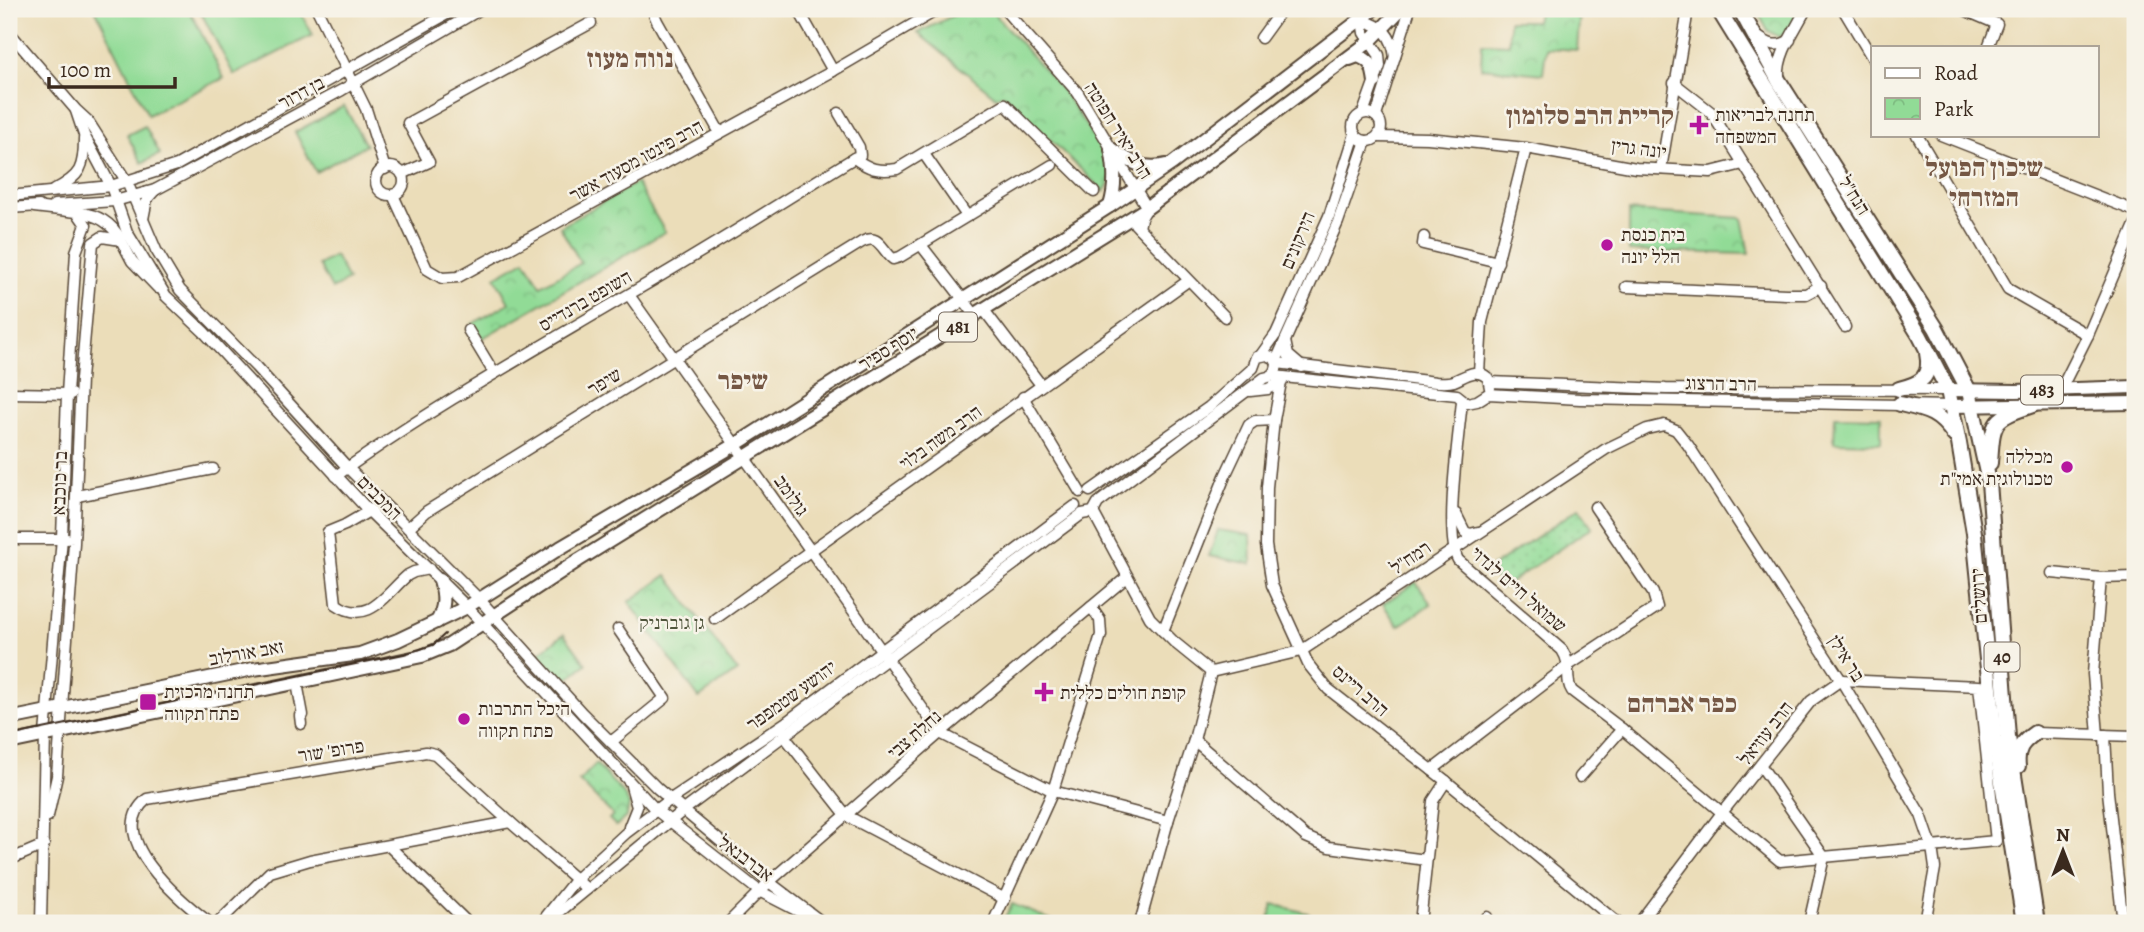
<svg xmlns="http://www.w3.org/2000/svg" width="2144" height="932" font-family="Alegreya,'Frank Ruhl Libre',serif">
	<defs>
		<pattern id="grass-dots" width="8" height="8" patternUnits="userSpaceOnUse" patternTransform="scale(1.75)"><rect width="8" height="8" fill="#91db96"/><path d="M2 2h.1M6 6h.1" fill="none" stroke="#7ebc81" stroke-width="1.8" stroke-linecap="round"/></pattern>
		<pattern id="park-crowns" width="20" height="18" patternUnits="userSpaceOnUse" patternTransform="scale(1.75)"><rect width="20" height="18" fill="#91db96"/><path d="M2 6a3 3 0 1 1 6 0M12 15a3 3 0 1 1 6 0" fill="none" stroke="#7ebc81"/></pattern>
	</defs>
	<rect width="100%" height="100%" fill="#f7f3e8"/>
	<filter id="ink" filterUnits="userSpaceOnUse"><feTurbulence type="fractalNoise" baseFrequency=".0143" numOctaves="2"/><feDisplacementMap in="SourceGraphic" scale="14" xChannelSelector="R" yChannelSelector="G"/><feConvolveMatrix kernelMatrix="1 2 1 2 8 2 1 2 1" color-interpolation-filters="sRGB"/></filter>
	<filter id="wash" filterUnits="userSpaceOnUse"><feTurbulence type="fractalNoise" baseFrequency=".00686" numOctaves="4" result="noise"/><feDisplacementMap in="SourceGraphic" scale="28" xChannelSelector="R" yChannelSelector="G"/><feGaussianBlur stdDeviation="1.57" result="paint"/><feColorMatrix in="noise" values="0 0 0 0 0 0 0 0 0 0 0 0 0 0 0 0 0 1.4 0 .05"/><feComposite in="paint" operator="in"/></filter>
	<g filter="url(#wash)">
		<rect width="100%" height="100%" fill="#ebddb9"/>
		<path fill="url(#grass-dots)" stroke="#66825a" stroke-width="2" d="M1579 508 1592 527 1502 588 1489 569Z"/>
		<g fill="url(#park-crowns)" stroke="#66825a" stroke-width="2">
			<path d="M973 9H990L1063 91 1111 163 1110 182 1104 192 1003 94 996 97 918 33 958 13Z"/>
			<path d="M1539 9H1580L1577 50 1546 48 1543 74 1481 68 1482 43 1509 44V21H1536Z"/>
			<path d="M1756 9H1799L1789 33 1779 37 1768 31Z"/>
			<path d="M636 183 665 232 481 339 472 324 509 303 495 277 525 260 541 286 581 263 560 227Z"/>
			<path d="M1629 211 1742 218 1749 254 1629 251Z"/>
			<path d="M1218 530 1251 535 1252 564 1209 556Z"/>
			<path d="M667 575 737 671 699 698 629 602Z"/>
			<path d="M1416 582 1431 604 1398 626 1383 604Z"/>
			<path d="M564 634 586 664 564 682 538 654Z"/>
			<path d="M596 764 623 793 629 804 627 816 616 826 609 819 613 815 579 781Z"/>
			<path d="M1012 904 1056 922 1057 923H1002Z"/>
			<path d="M1273 904 1310 914 1307 923H1268Z"/>
		</g>
		<g fill="#91db96" stroke="#66825a" stroke-width="2">
			<path d="M95 9H189L224 78 148 115Z"/>
			<path d="M199 9H299L313 35 234 75Z"/>
			<path d="M344 106 366 145 316 172 295 132Z"/>
			<path d="M145 126 160 154 142 163 127 135Z"/>
			<path d="M335 256 348 280 332 289 319 265Z"/>
			<path d="M1835 416 1881 417V443L1834 442Z"/>
		</g>
	</g>
	<g filter="url(#ink)">
		<g fill="none" stroke-linecap="round" stroke-linejoin="round">
			<defs>
				<g id="minor">
					<path d="M317 9 366 109 385 169"/>
					<path d="M652 9 657 21 720 133"/>
					<path d="M798 9 833 71"/>
					<path d="M1004 9 1078 93 1147 208 1141 218 1139 228"/>
					<path d="M1843 9 1873 59"/>
					<path d="M1962 9 1997 24 1988 47"/>
					<path d="M9 32 76 110 88 121 127 182 156 250 180 290 256 367 348 468 480 600 582 713 658 789 769 882 823 923"/>
					<path d="M1757 36C1769 45 1777 48 1790 40"/>
					<path d="M1261 38 1282 9"/>
					<path d="M1779 77C1777 54 1796 29 1806 9"/>
					<path d="M1674 83 1711 112 1845 327"/>
					<path d="M76 111 84 135 111 186 127 232 166 296 204 332 369 511 467 607 656 810 759 891 800 912"/>
					<circle cx="1367" cy="127" r="14"/>
					<path d="M839 113 859 147 860 155 854 158"/>
					<path d="M1363 113 1380 66 1379 55 1364 33 1362 20C1383 26 1392 35 1395 57"/>
					<path d="M1376 116 1410 9"/>
					<path d="M1917 135 2008 289 2088 335"/>
					<path d="M1941 135 2135 211"/>
					<path d="M1378 137 1428 138 1526 148 1636 168 1711 172 1743 164"/>
					<path d="M924 154 967 216"/>
					<circle cx="390" cy="181" r="14"/>
					<path d="M1661 169 1686 22 1687 14 1684 9"/>
					<path d="M402 174 429 162 408 123 591 23"/>
					<path d="M54 190C81 176 84 168 84 139"/>
					<path d="M393 195 427 269 442 278 458 277 833 71 939 9"/>
					<path d="M9 196 111 186 177 165 456 9"/>
					<path d="M54 205 115 201 155 190 342 90 481 9"/>
					<path d="M34 207 77 212 86 225 76 252 67 394 62 538 45 734 41 923"/>
					<path d="M9 208 39 206"/>
					<path d="M77 212C98 215 111 222 121 240"/>
					<path d="M143 219 147 199 155 190"/>
					<path d="M1135 224 1225 317"/>
					<path d="M1424 237 1423 244 1498 262"/>
					<path d="M921 245 976 316"/>
					<path d="M1626 287 1786 294H1806L1821 286"/>
					<path d="M629 295 940 733 1053 791 1168 821"/>
					<path d="M984 310 1041 385"/>
					<path d="M468 330 494 373"/>
					<path d="M1285 341 1288 355 1302 367"/>
					<path d="M1261 355 1276 334 1329 216 1355 134"/>
					<path d="M1276 361 1338 222 1366 141"/>
					<path d="M1277 363 1436 382C1442 382 1448 383 1454 381 1466 376 1476 367 1488 378L1490 388"/>
					<path d="M1479 373 1482 322 1526 148"/>
					<path d="M1274 376 1457 395 1467 403 1477 401 1488 394 1580 399 1952 406"/>
					<path d="M1281 382 1274 420 1267 487 1266 545 1272 585 1308 664 1328 689 1446 781 1618 923"/>
					<path d="M1490 382 1666 389 1948 390"/>
					<path d="M2061 389 2088 335 2135 225"/>
					<path d="M1250 391 1268 389 1282 382"/>
					<path d="M9 393 71 394"/>
					<path d="M1023 397 1080 492"/>
					<path d="M1462 401C1459 434 1444 534 1458 560L1562 650C1573 667 1564 679 1572 691L1622 729 1780 861 1996 841 1979 686 1841 680 1811 701 1721 814 1639 923"/>
					<path d="M336 476C428 410 528 354 626 296 703 252 778 204 854 158 869 169 878 172 897 169L1005 104 1094 192"/>
					<path d="M1090 491 1209 407 1253 368 1257 357 1267 355 1274 358 1277 363"/>
					<path d="M77 496 213 469"/>
					<path d="M383 503 345 525 328 532 336 604C369 627 386 593 408 575L414 572 429 569"/>
					<path d="M1093 512 1150 618 1174 642 1211 672 1301 651 1606 449 1647 429 1664 425 1676 430 1688 445 1841 680 1921 815 1932 847 1935 868 1925 923"/>
					<path d="M1456 514 1465 532 1470 534 1478 532"/>
					<path d="M408 528 427 511 862 242C879 233 881 249 893 259L900 257 1052 165"/>
					<path d="M9 539H67"/>
					<path d="M2052 573 2101 578 2135 577"/>
					<path d="M715 619 1185 283"/>
					<path d="M1163 631 1225 476 1249 425 1255 421 1274 420"/>
					<path d="M297 683 303 715 300 716 301 724"/>
					<path d="M785 733V737L847 816 1005 899"/>
					<path d="M2035 733 2135 736"/>
					<path d="M2098 735 2093 674 2101 578"/>
					<path d="M2105 735 2108 792 2123 923"/>
					<path d="M1194 740 1306 837 1329 847 1426 860"/>
					<path d="M611 742 665 698 618 629"/>
					<path d="M1761 766 1824 857 1809 923"/>
					<path d="M1432 770 1569 665 1657 607 1653 593 1595 507"/>
					<path d="M1580 777 1622 729"/>
					<path d="M48 816 57 776 74 543 81 379 93 243 102 237 121 240 132 261 158 288"/>
					<path d="M629 827 637 807 631 786"/>
					<path d="M389 846 468 923"/>
					<path d="M9 860 44 845"/>
					<path d="M544 919 575 880 626 833 671 799 785 723 1075 506"/>
					<path d="M210 923C182 902 102 836 147 799L426 752 435 754 510 822 587 889"/>
					<path d="M218 923 270 872 310 860 510 822"/>
					<path d="M546 923 684 810 1082 514 1093 512 1098 503 1264 378C1273 377 1277 372 1277 363"/>
					<path d="M728 923 769 882 940 733 1127 577"/>
					<path d="M993 923 1053 791 1101 635 1100 620 1091 607"/>
					<path d="M1140 923 1168 821 1194 740 1211 672"/>
					<path d="M1420 923 1433 801 1446 781"/>
					<path d="M1487 923V917"/>
				</g>
				<g id="major">
					<path d="M1350 59 1358 56C1372 61 1373 68 1375 82"/>
					<path d="M1111 149C1129 161 1143 171 1166 165"/>
					<path d="M1110 206C1116 186 1115 169 1111 149"/>
					<path d="M1948 390 2016 391 2135 387"/>
					<path d="M1952 406 2135 403"/>
					<path d="M437 622C445 606 445 597 440 580"/>
					<path d="M9 719 253 669 360 654 398 640 467 607 560 548 735 445 1110 206 1173 163 1374 9"/>
					<path d="M9 743 422 656 449 645 579 560 1147 208 1369 42 1401 9"/>
				</g>
				<g id="highway">
					<path d="M1718 9 1920 336 1948 390 1959 443 1974 533 1995 737 2024 923"/>
					<path d="M1740 9 1779 81 1936 328 1969 391 1989 482 2008 737 2037 923"/>
					<path d="M1899 389C1920 384 1932 378 1927 353"/>
					<path d="M1900 404C1926 410 1939 412 1954 435"/>
					<path d="M1990 463C1993 420 1992 419 2033 405"/>
					<path d="M2018 766C2016 749 2022 742 2035 733"/>
				</g>
			</defs>
			<use href="#minor" stroke="#554535" stroke-width="13"/>
			<use href="#major" stroke="#554535" stroke-width="16"/>
			<use href="#highway" stroke="#554535" stroke-width="18"/>
			<use href="#minor" stroke="#fff" stroke-width="10"/>
			<use href="#major" stroke="#fff" stroke-width="12"/>
			<use href="#highway" stroke="#fff" stroke-width="14"/>
			<path stroke="#3b2a1e" stroke-width="2" d="M9 736 404 654 433 645 445 634"/>
		</g>
	</g>
	<g fill="#b5179e" stroke="#f7f3e8" stroke-width="2.5">
		<path d="M1695.5 114.5h7v7h7v7h-7v7h-7v-7h-7v-7h7z"/>
		<circle cx="1607" cy="245" r="7"/>
		<circle cx="2067" cy="467" r="7"/>
		<path d="M1040.5 681.5h7v7h7v7h-7v7h-7v-7h-7v-7h7z"/>
		<rect x="139" y="693" width="18" height="18" rx="3.5"/>
		<circle cx="464" cy="719" r="7"/>
	</g>
	<g text-anchor="middle" stroke-width="5" stroke-linejoin="round" paint-order="stroke">
		<g fill="#f7f3e8" stroke="#73665b" stroke-width="2">
			<rect x="939" y="312.5" width="38" height="29" rx="5"/>
			<rect x="2021" y="375.5" width="42" height="29" rx="5"/>
			<rect x="1984.5" y="642.5" width="35" height="29" rx="5"/>
		</g>
		<g font-size="18" font-weight="bold" fill="#3b2a1e">
			<text x="958" y="333">481</text>
			<text x="2042" y="396">483</text>
			<text x="2002" y="663">40</text>
		</g>
		<g font-size="19" fill="#3b2a1e" stroke="#f7f3e8">
			<text transform="translate(301 92) rotate(-28)" y="7">בן דרור</text>
			<text transform="translate(1119 130) rotate(58)" y="7">הרב יאיר חפוטה</text>
			<text transform="translate(1639 148) rotate(7)" y="7">יונה גרין</text>
			<text transform="translate(636 160) rotate(-29)" y="7">הרב פינטו מסעוד אשר</text>
			<text transform="translate(1855 195) rotate(58)" y="7">הנח"ל</text>
			<text transform="translate(1297 240) rotate(-67)" y="7">הירקונים</text>
			<text transform="translate(585 300) rotate(-30)" y="7">השופט ברנדייס</text>
			<text transform="translate(888 348) rotate(-32)" y="7">יוסף ספיר</text>
			<text transform="translate(604 381) rotate(-32)" y="7">שיפר</text>
			<text transform="translate(1721 383) rotate(1)" y="7">הרב הרצוג</text>
			<text transform="translate(940 437) rotate(-36)" y="7">הרב משה בלוי</text>
			<text transform="translate(59 483) rotate(-88)" y="7">בר כוכבא</text>
			<text transform="translate(792 495) rotate(55)" y="7">גולומב</text>
			<text transform="translate(380 497) rotate(45)" y="7">המכבים</text>
			<text transform="translate(1410 557) rotate(-34)" y="7">רמח"ל</text>
			<text transform="translate(1519 589) rotate(41)" y="7">שמואל חיים לנדוי</text>
			<text transform="translate(1978 596) rotate(-94)" y="7">ירושלים</text>
			<text transform="translate(246 652) rotate(-10)" y="7">זאב אורלוב</text>
			<text transform="translate(1847 658) rotate(58)" y="7">בר אילן</text>
			<text transform="translate(1361 690) rotate(41)" y="7">הרב ריינס</text>
			<text transform="translate(791 695) rotate(-36)" y="7">יהושע שטמפפר</text>
			<text transform="translate(1765 733) rotate(-52)" y="7">הרב עוזיאל</text>
			<text transform="translate(914 734) rotate(-41)" y="7">נחלת צבי</text>
			<text transform="translate(331 750) rotate(-9)" y="7">פרופ' שור</text>
			<text transform="translate(746 858) rotate(37)" y="7">אברבנאל</text>
		</g>
		<g font-size="19" fill="#3b2a1e" stroke="#f7f3e8" text-anchor="start">
			<text x="1715" y="121">תחנה לבריאות<tspan x="1715" dy="22">המשפחה</tspan></text>
			<text x="1621" y="241">בית כנסת<tspan x="1621" dy="22">הלל יונה</tspan></text>
			<text x="2053" y="463" text-anchor="end">מכללה<tspan x="2053" dy="22">טכנולוגית אמי"ת</tspan></text>
			<text x="164" y="698">תחנה מרכזית<tspan x="164" dy="22">פתח תקווה</tspan></text>
			<text x="1060" y="699">קופת חולים כללית</text>
			<text x="478" y="715">היכל התרבות<tspan x="478" dy="22">פתח תקווה</tspan></text>
		</g>
		<g font-size="19" fill="#50563c" stroke="#f7f3e8">
			<text x="672" y="629">גן גוברניק</text>
		</g>
		<g font-size="26" font-weight="bold" fill="#755744" stroke="#f7f3e8">
			<text x="630" y="67">נווה מעוז</text>
			<text x="1590" y="124">קריית הרב סלומון</text>
			<text x="1984" y="176">שיכון הפועל<tspan x="1984" dy="30">המזרחי</tspan></text>
			<text x="743" y="389">שיפר</text>
			<text x="1682" y="712">כפר אברהם</text>
		</g>
	</g>
	<rect width="2144" height="932" fill="none" stroke="#f7f3e8" stroke-width="35"/>
	<rect x="1871" y="46" width="228" height="91" fill="#f7f3e8" stroke="#aca397" stroke-width="2"/>
	<rect x="1885" y="68" width="35" height="10" fill="#ffffff" stroke="#aca397" stroke-width="2"/>
	<text x="1934" y="80" font-size="21" fill="#3b2a1e">Road</text>
	<rect x="1885" y="98" width="35" height="21" fill="url(#park-crowns)" stroke="#aca397" stroke-width="2"/>
	<text x="1934" y="116" font-size="21" fill="#3b2a1e">Park</text>
	<g transform="translate(2063 851)" stroke="#f7f3e8" stroke-width="5" paint-order="stroke">
	<path d="M0-5L12 26L0 18L-12 26Z" fill="#3b2a1e"/>
	<text y="-10" font-size="19" font-weight="bold" text-anchor="middle" fill="#3b2a1e">N</text>
	</g>
	<path d="M49 77v10h126v-10" fill="none" stroke="#3b2a1e" stroke-width="3.5"/>
	<text x="60" y="77" font-size="21" fill="#3b2a1e" stroke="#f7f3e8" stroke-width="5" paint-order="stroke">100 m</text>
</svg>
